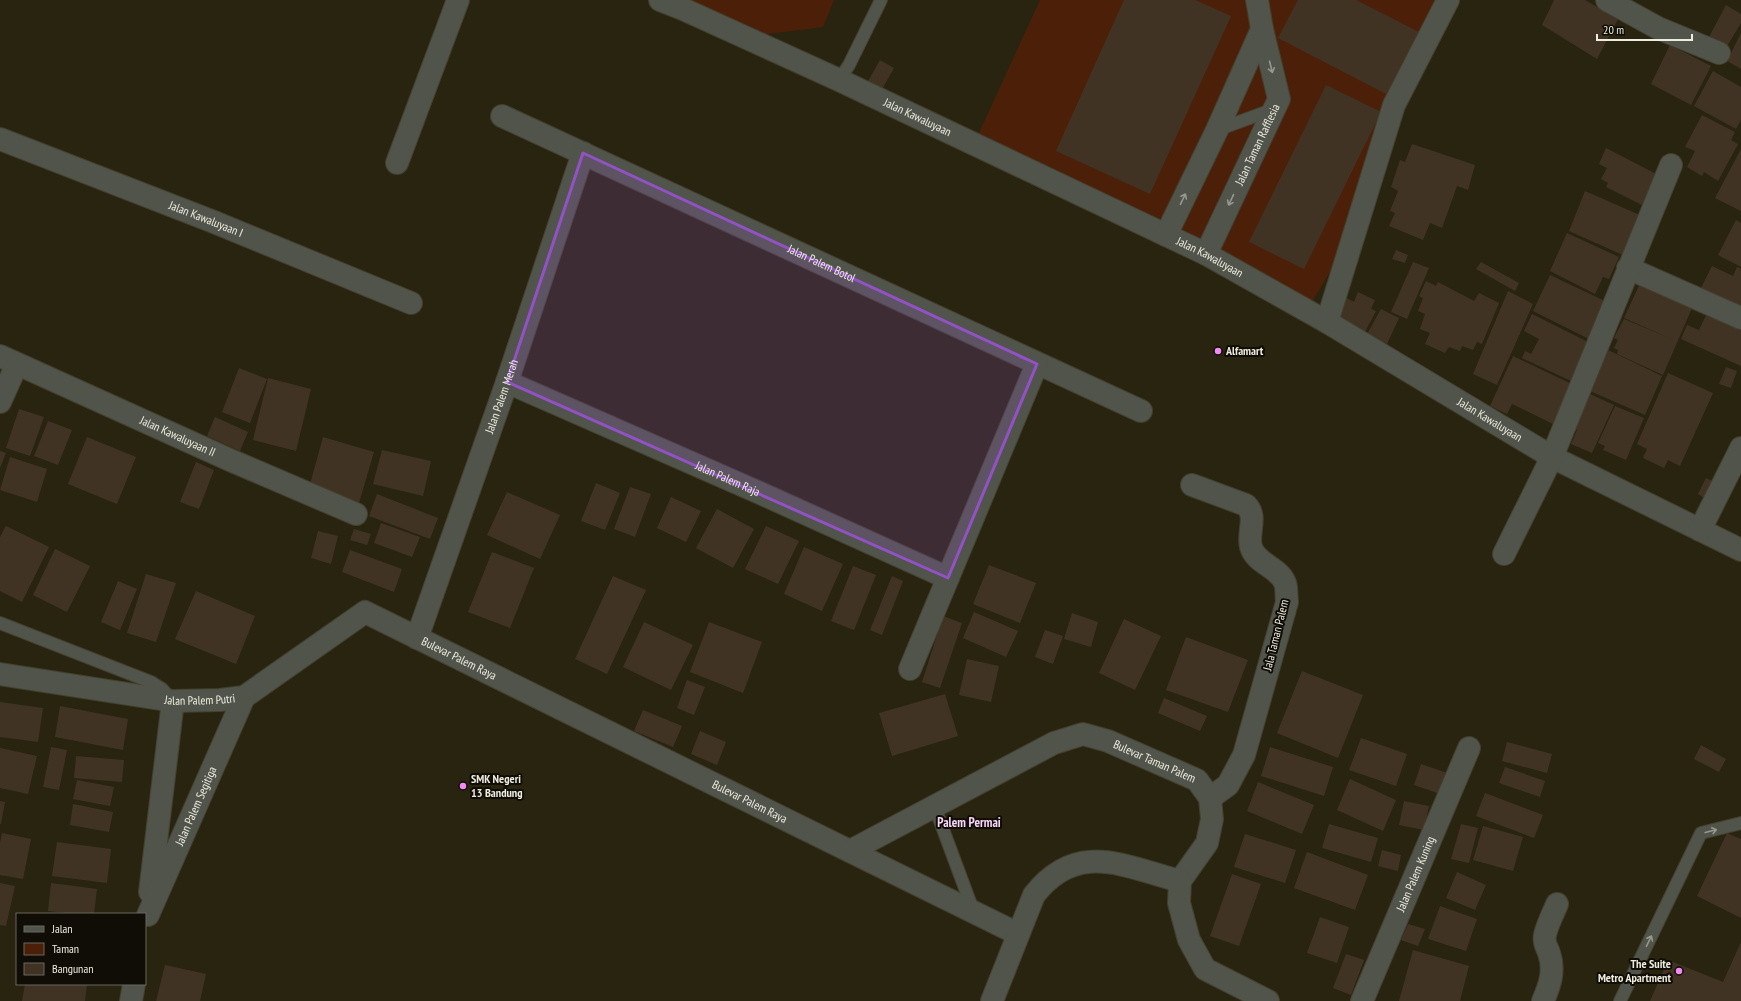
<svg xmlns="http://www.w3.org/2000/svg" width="1741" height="1001" font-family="'PT Sans Narrow',sans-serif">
	<rect width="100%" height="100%" fill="#282410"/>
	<g fill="#4c2008">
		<path d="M673 0H834L823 27 759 35Z"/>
		<path d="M1040 0H1440L1341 253 1312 302 979 133Z"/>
	</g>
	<g fill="#413323">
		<path d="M1124 0H1195L1231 16 1150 194 1056 151Z"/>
		<path d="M1298 0H1356L1419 32 1386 94 1278 38Z"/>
		<path d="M1554 0H1585L1618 19 1597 59 1542 25Z"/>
		<path d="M1726 5 1741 14V23L1726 48 1708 39Z"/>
		<path d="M1741 33V69L1727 61Z"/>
		<path d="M1670 45 1711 66 1691 105 1651 84Z"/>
		<path d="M880 60 894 68 881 91 867 83Z"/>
		<path d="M1713 71 1741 87V120L1736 129 1694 106Z"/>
		<path d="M1326 85 1381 112 1304 269 1249 242Z"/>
		<path d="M1702 115 1735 132 1731 140 1738 144 1718 181 1704 172 1702 176 1687 167 1695 151 1685 147Z"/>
		<path d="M1412 144 1475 165 1468 190 1457 186 1442 228 1430 223 1423 240 1389 226 1395 213 1390 211 1398 191 1391 187 1400 160 1405 162Z"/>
		<path d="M1606 148 1660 176 1647 203 1644 202 1642 205 1606 187 1608 183 1601 179 1607 168 1599 164Z"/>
		<path d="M1741 149V211L1715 198Z"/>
		<path d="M1585 191 1642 216 1625 256 1569 231Z"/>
		<path d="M1736 220 1741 223V267L1718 255Z"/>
		<path d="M1567 233 1619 257 1609 279 1603 277 1595 294 1550 271Z"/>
		<path d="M1396 250 1408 255 1405 263 1392 259Z"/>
		<path d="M1413 262 1429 268 1407 319 1391 312Z"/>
		<path d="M1481 262 1519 283 1515 291 1476 269Z"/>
		<path d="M1712 266 1733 276 1737 267 1741 269V313L1698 294Z"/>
		<path d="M1550 275 1607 302 1591 340 1533 311Z"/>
		<path d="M1643 277 1695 301 1663 375 1617 354 1618 350 1614 348 1618 340 1614 338 1624 319 1674 340 1624 318Z"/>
		<path d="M1426 281 1436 286 1438 282 1474 301 1479 293 1499 303 1482 344 1477 342 1473 350 1462 346 1460 351 1449 347 1445 353 1425 344 1430 333 1420 329 1425 314 1418 311 1423 298 1419 296Z"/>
		<path d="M1508 291 1533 304 1497 385 1473 374Z"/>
		<path d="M1358 292 1375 300 1371 309 1376 311 1365 332 1334 316 1343 296 1354 302Z"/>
		<path d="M1710 307 1741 321V366L1681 339 1687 325 1699 330Z"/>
		<path d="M1381 309 1399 318 1387 344 1367 334Z"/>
		<path d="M1532 314 1590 343 1573 382 1522 358 1525 351 1531 354 1539 339 1524 331Z"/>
		<path d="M1608 350 1662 376 1645 415 1590 391Z"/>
		<path d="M1513 356 1574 385 1555 425 1512 404 1507 414 1490 406Z"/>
		<path d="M1726 367 1737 371 1731 388 1719 384Z"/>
		<path d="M239 368 267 379 250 423 222 412Z"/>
		<path d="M1668 373 1713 393 1680 466 1668 460 1664 468 1643 458 1647 449 1637 444Z"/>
		<path d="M268 378 311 389 296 451 253 440Z"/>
		<path d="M1590 394 1614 405 1592 453 1571 444 1577 430 1575 428Z"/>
		<path d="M1615 406 1644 418 1626 460 1603 450 1605 446 1598 443Z"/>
		<path d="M19 409 44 417 30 456 6 448Z"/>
		<path d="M215 417 248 432 240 451 207 436Z"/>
		<path d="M48 421 72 430 58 465 34 456Z"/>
		<path d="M87 437 136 457 117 504 68 484Z"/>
		<path d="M323 437 374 452 359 503 309 488Z"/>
		<path d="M382 450 431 461 423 496 373 484Z"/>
		<path d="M0 451 6 453 0 468Z"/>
		<path d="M10 457 47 469 37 502 0 490Z"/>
		<path d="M196 462 214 470 199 509 180 502Z"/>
		<path d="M1706 478 1715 482 1706 499 1698 494Z"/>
		<path d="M596 483 620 493 605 530 581 521Z"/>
		<path d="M630 487 651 494 635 537 614 529Z"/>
		<path d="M507 492 560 515 540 559 487 535Z"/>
		<path d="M377 494 438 518 430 539 369 516Z"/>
		<path d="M671 497 701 511 686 542 657 528Z"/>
		<path d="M717 509 754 529 733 568 696 548Z"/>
		<path d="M381 523 420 537 412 557 374 543Z"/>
		<path d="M6 526 49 547 22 602 0 591V537Z"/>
		<path d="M766 526 799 541 778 584 745 569Z"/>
		<path d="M354 529 371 534 367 545 350 540Z"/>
		<path d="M318 531 338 536 331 564 311 558Z"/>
		<path d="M804 547 843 564 822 611 784 594Z"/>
		<path d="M55 549 90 566 67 612 33 595Z"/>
		<path d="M350 550 402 569 394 592 342 572Z"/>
		<path d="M492 552 534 568 510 628 468 612Z"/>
		<path d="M989 565 1036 583 1020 623 973 604Z"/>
		<path d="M853 566 876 575 854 630 831 621Z"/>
		<path d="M146 574 176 583 156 642 127 633Z"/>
		<path d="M613 576 646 590 607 674 575 659Z"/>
		<path d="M892 576 903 581 882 635 870 630Z"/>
		<path d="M118 581 137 589 120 630 101 622Z"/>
		<path d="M196 591 255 616 236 664 175 639Z"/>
		<path d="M974 612 1018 631 1006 657 963 638Z"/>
		<path d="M1072 613 1098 622 1091 647 1064 639Z"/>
		<path d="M943 616 962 623 940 688 922 682Z"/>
		<path d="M1124 619 1161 636 1135 690 1099 673Z"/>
		<path d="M644 622 693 645 671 690 623 667Z"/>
		<path d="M709 622 762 642 743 693 690 672Z"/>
		<path d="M1045 630 1063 636 1053 664 1035 657Z"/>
		<path d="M1186 637 1248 660 1228 712 1166 690Z"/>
		<path d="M967 659 999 666 991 702 959 695Z"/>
		<path d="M1302 671 1363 695 1338 758 1277 733Z"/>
		<path d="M687 680 705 687 694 715 677 708Z"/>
		<path d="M945 694 958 736 892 756 879 713Z"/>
		<path d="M1164 698 1207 716 1200 731 1158 713Z"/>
		<path d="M0 702 43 708 38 742 0 737Z"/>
		<path d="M60 706 128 719 123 750 55 737Z"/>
		<path d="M643 710 682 726 673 747 634 731Z"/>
		<path d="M700 731 726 742 717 765 691 754Z"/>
		<path d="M1361 738 1407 754 1396 786 1349 770Z"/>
		<path d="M1507 742 1552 754 1547 773 1502 761Z"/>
		<path d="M1701 745 1726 759 1719 772 1694 759Z"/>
		<path d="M51 747 67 750 59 790 43 787Z"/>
		<path d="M1270 747 1333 767 1324 796 1261 776Z"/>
		<path d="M0 748 37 756 28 794 0 788Z"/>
		<path d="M76 756 124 760 122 782 74 778Z"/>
		<path d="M1421 764 1453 775 1446 796 1414 785Z"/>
		<path d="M1505 767 1545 781 1540 797 1499 783Z"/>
		<path d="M1350 779 1396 800 1383 831 1337 810Z"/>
		<path d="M77 780 114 787 110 806 73 799Z"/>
		<path d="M1258 782 1314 805 1302 834 1247 811Z"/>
		<path d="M1485 793 1543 815 1534 838 1476 816Z"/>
		<path d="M0 801 5 802 1 824H0Z"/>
		<path d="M1404 801 1429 806 1424 830 1399 825Z"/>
		<path d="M73 804 113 812 109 832 70 825Z"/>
		<path d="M1329 824 1378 838 1371 862 1322 848Z"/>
		<path d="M1461 824 1478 828 1469 863 1451 859Z"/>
		<path d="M1483 826 1523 837 1513 871 1473 860Z"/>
		<path d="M2 833 31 839 23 879 0 875V843Z"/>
		<path d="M1727 833 1741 839V918L1697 896Z"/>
		<path d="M1245 834 1296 850 1285 883 1234 867Z"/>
		<path d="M57 842 111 849 107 883 52 876Z"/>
		<path d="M1382 850 1401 855 1398 871 1378 866Z"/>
		<path d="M1307 852 1368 875 1355 910 1294 888Z"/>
		<path d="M1457 872 1486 885 1475 910 1446 898Z"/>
		<path d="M1232 874 1261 884 1239 946 1210 936Z"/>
		<path d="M0 883 15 886 6 926 0 925Z"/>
		<path d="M51 883 97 889 94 914H75L48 911Z"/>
		<path d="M1440 906 1477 919 1466 951 1428 939Z"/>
		<path d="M1320 917 1349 927 1337 963 1307 953Z"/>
		<path d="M1408 924 1425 929 1418 946 1401 940Z"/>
		<path d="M1741 942V1001H1650L1668 960 1723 982Z"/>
		<path d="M1413 950 1469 966 1460 1001H1399Z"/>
		<path d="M1346 954 1364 960 1351 995 1333 988Z"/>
		<path d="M165 965 206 974 200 1001H156Z"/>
		<path d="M25 984H87L85 1001H22Z"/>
	</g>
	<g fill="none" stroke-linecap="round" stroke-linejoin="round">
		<defs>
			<g id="service">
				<path d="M839 80 849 65 881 0"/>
				<path d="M1217 130 1274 109"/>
				<path d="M0 623 151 682 162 689 171 699"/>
				<path d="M934 805 973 910"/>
				<path d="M1620 1001 1701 833 1741 823"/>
			</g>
			<g id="minor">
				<path id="s1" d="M660 0 683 9 839 80 1206 254 1327 322 1552 457 1741 550"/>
				<path d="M1607 0 1658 28 1719 53"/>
				<path id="s2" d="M502 116 1141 411"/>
				<path id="s3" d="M0 139 214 222 411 303"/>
				<path d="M397 163 458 0"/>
				<path d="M1166 235 1217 130 1262 29"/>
				<path id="s4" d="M1206 254 1279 99 1262 29 1257 0"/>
				<path d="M1628 268 1741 318"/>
				<path d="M1327 322 1394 105 1448 0"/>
				<path id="s5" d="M0 356 230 460 356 514"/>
				<path id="s6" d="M507 382 760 493 948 578"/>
				<path d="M0 402 17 364"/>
				<path d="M1192 485 1246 505C1258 517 1247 532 1251 547 1256 564 1279 567 1285 583 1287 588 1286 596 1287 602L1244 755 1228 785 1210 798"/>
				<path d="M1700 530 1741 448"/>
				<path d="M1504 554 1552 457 1671 165"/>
				<path id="s7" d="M417 638 507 382 583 153"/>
				<path d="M910 669 1037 364"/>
				<path id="s8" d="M0 674 173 701 220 700 244 697 365 612 1018 934"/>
				<path id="s9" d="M850 851 1054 743 1083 734 1108 741 1197 780 1210 798 1212 819 1207 843 1180 881"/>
				<path d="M1180 881 1179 903 1189 940 1205 969 1268 1001"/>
				<path d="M150 892 173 701"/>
				<path id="s10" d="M148 915 244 697"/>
				<path d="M131 1001 134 984"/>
				<path d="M992 1001 1034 895C1077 840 1123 866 1180 881"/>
				<path id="s11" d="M1362 1001 1469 748"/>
				<path d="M1543 1001C1550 985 1555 970 1549 953 1547 947 1543 943 1545 935 1547 925 1553 914 1557 904"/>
			</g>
		</defs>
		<use href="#service" stroke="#44402d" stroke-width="14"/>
		<use href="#minor" stroke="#44402d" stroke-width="24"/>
		<use href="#service" stroke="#50544b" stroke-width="12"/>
		<use href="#minor" stroke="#50544b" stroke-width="22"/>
	</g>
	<defs><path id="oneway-shaft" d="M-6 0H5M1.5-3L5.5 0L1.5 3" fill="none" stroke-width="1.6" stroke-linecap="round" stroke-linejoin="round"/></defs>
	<g stroke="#97988e">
		<use href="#oneway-shaft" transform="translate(1271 67) rotate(76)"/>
		<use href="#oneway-shaft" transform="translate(1183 199) rotate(-64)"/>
		<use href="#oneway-shaft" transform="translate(1231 200) rotate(115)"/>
		<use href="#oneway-shaft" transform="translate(1711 831) rotate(-14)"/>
		<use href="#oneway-shaft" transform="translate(1649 941) rotate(-64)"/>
	</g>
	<path fill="#9252c5" fill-opacity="0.2" stroke="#9252c5" stroke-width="3" stroke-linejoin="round" d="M583 153 1037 364 948 578 507 382Z"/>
	<g fill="#f28af2" stroke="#0f0d06" stroke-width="1.5">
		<circle cx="1218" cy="351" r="4"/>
		<circle cx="463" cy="786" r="4"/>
		<circle cx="1679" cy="971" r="4"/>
	</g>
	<g text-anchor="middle" stroke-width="4" stroke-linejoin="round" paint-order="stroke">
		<g font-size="12" fill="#eeecdf" stroke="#0f0d06">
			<text dy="4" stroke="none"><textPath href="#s1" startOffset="283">Jalan Kawaluyaan</textPath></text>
			<text dy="4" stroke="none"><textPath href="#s4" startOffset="121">Jalan Taman Rafflesia</textPath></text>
			<text dy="4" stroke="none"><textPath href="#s3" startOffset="221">Jalan Kawaluyaan I</textPath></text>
			<text dy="4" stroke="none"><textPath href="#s1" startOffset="607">Jalan Kawaluyaan</textPath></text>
			<text dy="4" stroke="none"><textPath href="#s2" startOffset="352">Jalan Palem Botol</textPath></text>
			<text dy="4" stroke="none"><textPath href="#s7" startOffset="256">Jalan Palem Merah</textPath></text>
			<text dy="4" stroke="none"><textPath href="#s1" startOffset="931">Jalan Kawaluyaan</textPath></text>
			<text dy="4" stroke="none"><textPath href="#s5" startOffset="195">Jalan Kawaluyaan II</textPath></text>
			<text dy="4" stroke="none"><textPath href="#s6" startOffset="241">Jalan Palem Raja</textPath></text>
			<text transform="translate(1276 635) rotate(-76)" y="4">Jala Taman Palem</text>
			<text dy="4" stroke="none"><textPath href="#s8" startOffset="499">Bulevar Palem Raya</textPath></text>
			<text dy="4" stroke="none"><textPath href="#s8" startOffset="202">Jalan Palem Putri</textPath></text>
			<text dy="4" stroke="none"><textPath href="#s9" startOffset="338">Bulevar Taman Palem</textPath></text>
			<text dy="4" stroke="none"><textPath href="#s8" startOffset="823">Bulevar Palem Raya</textPath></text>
			<text dy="4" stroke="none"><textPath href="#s10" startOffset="119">Jalan Palem Segitiga</textPath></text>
			<text dy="4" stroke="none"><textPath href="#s11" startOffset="138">Jalan Palem Kuning</textPath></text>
		</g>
		<g font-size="12" font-weight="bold" fill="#eeecdf" stroke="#0f0d06" text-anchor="start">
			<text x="1226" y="355">Alfamart</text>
			<text x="471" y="783">SMK Negeri<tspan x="471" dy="14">13 Bandung</tspan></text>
			<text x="1671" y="968" text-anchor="end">The Suite<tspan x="1671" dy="14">Metro Apartment</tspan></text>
		</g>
		<g font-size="13" font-weight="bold" fill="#fad6f9" stroke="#0f0d06">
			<text x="969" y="827">Palem Permai</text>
		</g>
	</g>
	<rect x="16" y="913" width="130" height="72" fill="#0f0d06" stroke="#68665d"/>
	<rect x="24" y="926" width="20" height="6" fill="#50544b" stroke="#68665d"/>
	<text x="52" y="933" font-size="12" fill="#eeecdf">Jalan</text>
	<rect x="24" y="943" width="20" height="12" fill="#4c2008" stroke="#68665d"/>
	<text x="52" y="953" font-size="12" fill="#eeecdf">Taman</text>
	<rect x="24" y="963" width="20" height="12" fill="#413323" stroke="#68665d"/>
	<text x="52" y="973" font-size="12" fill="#eeecdf">Bangunan</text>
	<path d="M1597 34v6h95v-6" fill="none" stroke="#eeecdf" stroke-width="2"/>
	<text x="1603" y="34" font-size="12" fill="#eeecdf" stroke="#0f0d06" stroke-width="3" paint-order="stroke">20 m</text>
</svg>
